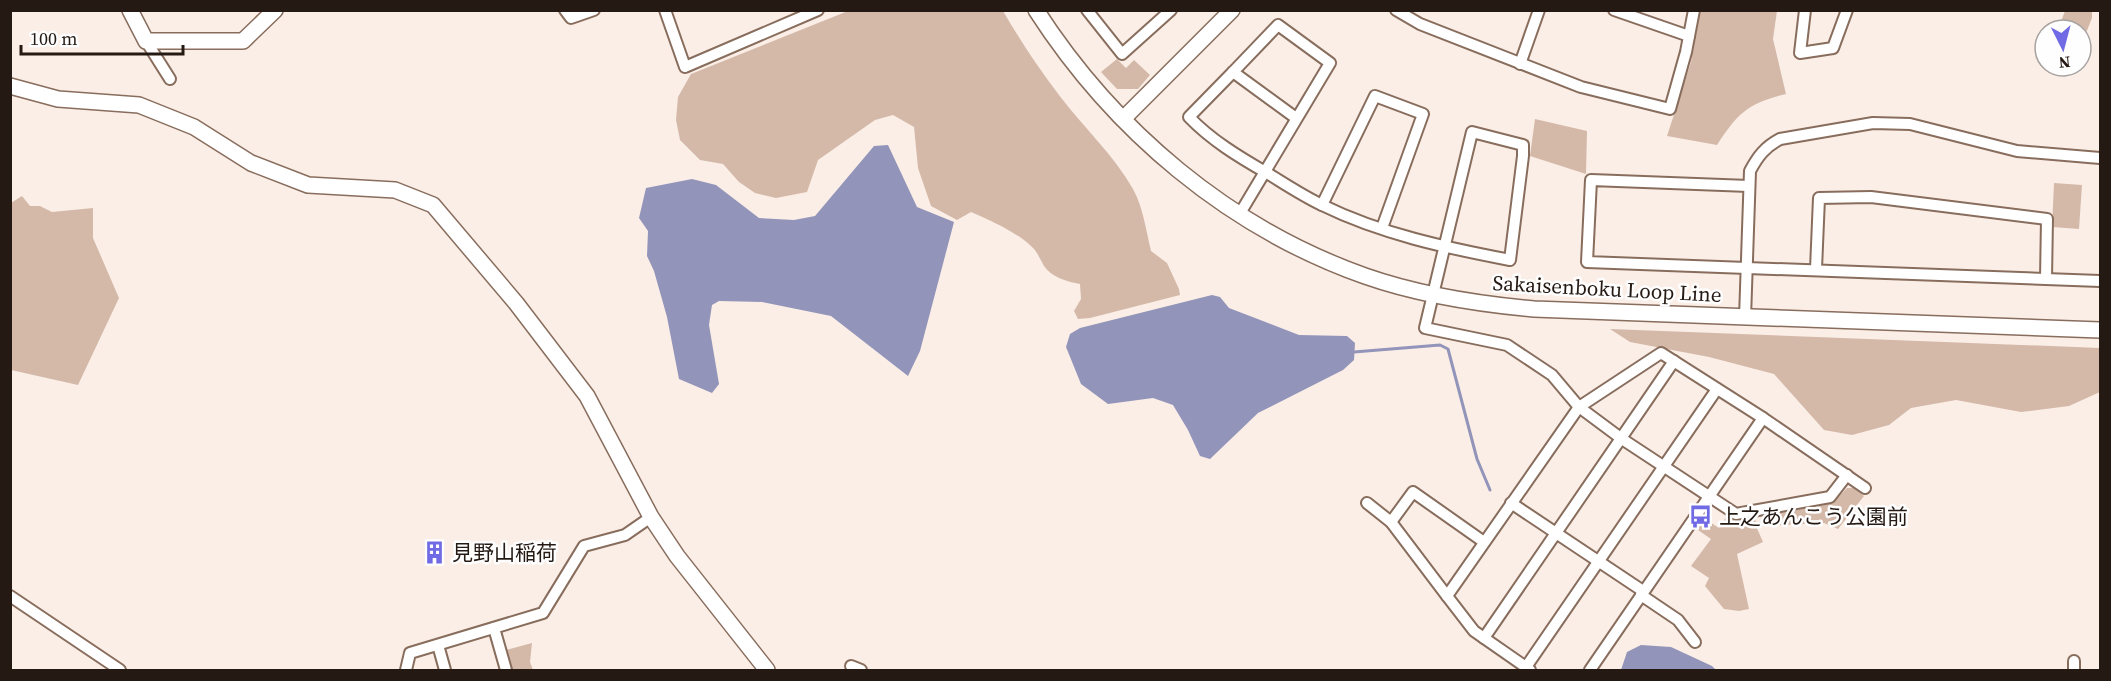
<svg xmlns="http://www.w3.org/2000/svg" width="2111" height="681" font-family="'Source Serif 4','Noto Sans JP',serif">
	<rect width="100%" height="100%" fill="#fbeee7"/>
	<g fill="#d4b9a9">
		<path d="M1700 10 1777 11 1773 39 1786 94C1748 103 1738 113 1717 145L1667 136 1691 62Z"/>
		<path d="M848 11H1003C1020 40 1038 68 1059 95 1083 127 1113 154 1133 189 1143 207 1146 230 1151 251L1167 263 1179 289 1180 295 1090 318 1078 319 1074 311 1081 299 1080 284C1068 282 1051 277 1044 266 1040 259 1037 251 1031 246 1013 230 993 222 971 212L957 220 931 206 918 168 914 127 893 115 875 120 818 160 807 192 776 198 755 193 739 182 723 164 700 160 680 140 676 120 678 97 691 74Z"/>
		<path d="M2065 11H2092V18L2086 33 2060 24Z"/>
		<path d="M1117 59 1126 68 1134 60 1150 75 1138 89H1117L1101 72Z"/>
		<path d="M1535 119 1587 131 1586 174 1530 156Z"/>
		<path d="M2054 183 2082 185 2079 229 2052 227Z"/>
		<path d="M22 196 30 206H40L52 212 93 208V238L119 298 78 385 11 370V203Z"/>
		<path d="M1610 329 2100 348V392L2069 406 2021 412 1956 400 1911 408 1889 425 1852 435 1824 430 1774 374 1709 357 1630 342Z"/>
		<path d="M1847 488H1853L1864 496 1838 529 1824 523 1764 526 1762 514 1833 503Z"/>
		<path d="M1728 514 1755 516 1756 526 1763 542 1737 554 1749 609 1739 611 1724 609 1705 586 1709 578 1691 566 1711 539 1695 528 1702 517 1719 528Z"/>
		<path d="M532 643 530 662 533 670H512L506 650Z"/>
	</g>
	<g fill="#9294b9">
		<path d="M888 145 917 207 954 222 920 351 908 376 831 316 762 302 719 301 712 305 709 325 719 384 712 393 679 379 667 317 654 271 647 256 648 231 639 218 646 188 692 179 716 185 759 218 794 220 815 216 874 146Z"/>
		<path d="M1212 295 1220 297 1229 308 1299 335 1347 336 1355 343 1354 360 1343 370 1258 413 1210 459 1200 456 1188 430 1173 405 1153 398 1108 404 1081 384 1066 347 1070 334 1080 328Z"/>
		<path d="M1641 645 1671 647 1712 666 1716 670H1621L1627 652Z"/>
	</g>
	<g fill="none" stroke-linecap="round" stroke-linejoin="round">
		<path stroke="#9294b9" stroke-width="3" d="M1354 352 1440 345 1448 349 1477 459 1490 490"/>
		<defs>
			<g id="street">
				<path d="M565 10 571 18 594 10"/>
				<path d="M665 10 685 67 818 10"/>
				<path d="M1087 10 1122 54 1171 10"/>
				<path d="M1396 10 1420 24 1581 87 1670 109 1686 52 1694 10"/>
				<path d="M1614 10 1689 36"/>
				<path d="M1805 10 1800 53 1833 48 1847 10"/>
				<path d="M146 41 170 79"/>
				<path d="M1520 64 1539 10"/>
				<path d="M1233 72 1278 25 1330 63 1239 215"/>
				<path d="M1296 118 1233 72 1189 117C1211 140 1239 157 1267 173 1285 184 1303 196 1322 205 1381 234 1447 248 1510 260L1523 156V145L1472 132 1425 328 1507 345 1552 375 1579 407 1622 439 1736 514 1830 497 1847 475"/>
				<path d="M1749 186 1591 180 1587 262 2100 281"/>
				<path d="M1322 205 1375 96 1423 114 1382 228"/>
				<path d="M1816 269 1819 198 1871 197 2047 219 2046 279"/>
				<path d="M1745 318 1750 171C1758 156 1765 147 1780 139L1873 123 1910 124 2017 151 2100 158"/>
				<path d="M1367 503 1391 522 1447 596"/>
				<path d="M1511 503 1643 591"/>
				<path d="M1391 522 1413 492 1484 542"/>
				<path d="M1641 595 1678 620 1695 642"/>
				<path d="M10 596 120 670"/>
				<path d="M494 628 506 670"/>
				<path d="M1484 638 1674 361"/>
				<path d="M438 645 445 670"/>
				<path d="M2074 661V670"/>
				<path d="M851 666 861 670"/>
				<path d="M1526 667 1717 389"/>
				<path d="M406 670 410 653 543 613 584 546 625 535 651 517"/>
				<path d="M1530 670 1474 631 1447 596 1579 407 1661 353 1763 418 1865 488"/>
				<path d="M1590 670 1763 418"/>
			</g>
			<g id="secondary">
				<path d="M130 10 146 41H243L275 10"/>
				<path d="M1036 10C1114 131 1229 228 1365 276 1419 295 1478 304 1534 309L2100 330"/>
				<path d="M10 86 58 99 139 105 194 127 251 163 308 185 395 190 433 205 516 303 587 396 651 517 677 556 767 670"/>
				<path d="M1123 119 1232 10"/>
			</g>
		</defs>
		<use href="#street" stroke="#886d5d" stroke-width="14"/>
		<use href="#secondary" stroke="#886d5d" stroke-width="18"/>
		<use href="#street" stroke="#fff" stroke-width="10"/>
		<use href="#secondary" stroke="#fff" stroke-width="15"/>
	</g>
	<defs>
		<symbol id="bus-bare" viewBox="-9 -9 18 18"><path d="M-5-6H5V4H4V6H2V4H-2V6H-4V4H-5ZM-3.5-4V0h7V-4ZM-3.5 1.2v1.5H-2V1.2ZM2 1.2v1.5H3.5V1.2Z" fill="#706ae4" stroke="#fefefe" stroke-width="2.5" paint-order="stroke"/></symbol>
		<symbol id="building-bare" viewBox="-9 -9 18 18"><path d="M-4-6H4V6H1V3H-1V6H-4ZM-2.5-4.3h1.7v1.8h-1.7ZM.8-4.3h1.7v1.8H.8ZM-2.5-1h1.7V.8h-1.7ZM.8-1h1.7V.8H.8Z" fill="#706ae4" stroke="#fefefe" stroke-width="2.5" paint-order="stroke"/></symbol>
	</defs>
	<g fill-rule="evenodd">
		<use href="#bus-bare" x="1684" y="500" width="33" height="33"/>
		<use href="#building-bare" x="418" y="536" width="33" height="33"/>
	</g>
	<g text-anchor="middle" stroke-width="5" stroke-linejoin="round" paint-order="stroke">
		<g font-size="21" fill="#241913" stroke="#fefefe">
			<text transform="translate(1607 289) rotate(3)" y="7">Sakaisenboku Loop Line</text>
		</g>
		<g font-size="21" fill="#241913" stroke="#fefefe" text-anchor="start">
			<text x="1719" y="524">上之あんこう公園前</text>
			<text x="452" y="560">見野山稲荷</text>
		</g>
	</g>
	<rect width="2111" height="681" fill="none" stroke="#241913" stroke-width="24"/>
	<g transform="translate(2063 48) rotate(174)"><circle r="28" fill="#fefefe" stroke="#a7a2a0" stroke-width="1.5"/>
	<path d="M0-4.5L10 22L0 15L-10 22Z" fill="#706ae4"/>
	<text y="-9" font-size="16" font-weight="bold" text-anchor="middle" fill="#241913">N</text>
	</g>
	<path d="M21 45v9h162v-9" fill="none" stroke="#241913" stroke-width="3"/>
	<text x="30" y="45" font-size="18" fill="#241913" stroke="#fefefe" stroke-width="4.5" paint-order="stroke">100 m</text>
</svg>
